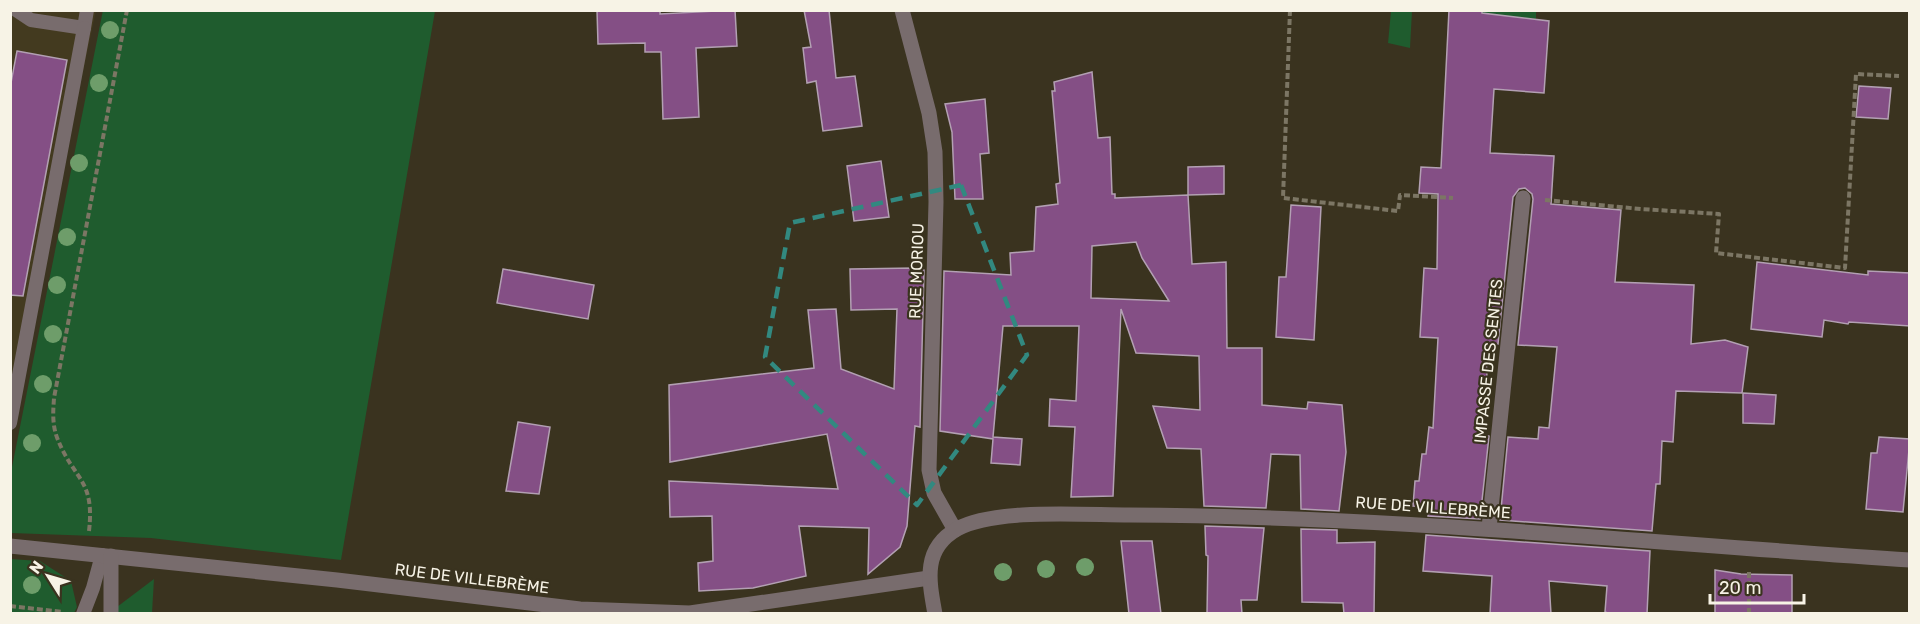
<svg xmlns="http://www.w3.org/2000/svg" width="1920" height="624" font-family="Rubik,sans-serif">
	<rect width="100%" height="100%" fill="#3a331f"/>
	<path fill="#433a1f" d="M11 11H96L11 405Z"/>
	<g fill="#1f5c2e">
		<path d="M103 10 435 11 341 560 151 538 11 533V472Z"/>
		<path d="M1391 11H1412L1410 48 1388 43Z"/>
		<path d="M1482 11H1536V19L1482 13Z"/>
		<path d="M10 559 40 561 71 581 77 607 74 613H11Z"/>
		<path d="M154 579 152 613H109Z"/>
	</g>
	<g fill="#844f85" stroke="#b3a0b3" stroke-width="1.5" fill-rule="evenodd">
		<path d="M597 10H660V14L735 10 737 46 696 48 699 117 663 119 661 52H645V43L598 44Z"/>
		<path d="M804 10H829L836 78 855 76 862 126 823 131 816 81 807 83 803 48 811 47Z"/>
		<path d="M1449 10H1482V13L1549 21 1544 93 1494 89 1490 153 1554 156 1551 204 1621 210 1615 282 1694 285 1691 344 1725 340 1748 347 1742 393 1676 391 1673 442 1662 441 1660 484H1656L1652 531 1500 520 1508 437 1538 439 1539 427 1549 428 1557 347 1518 345 1533 199 1532 194 1525 188 1519 189 1513 197 1498 344H1485L1487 372 1483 435 1489 436 1480 519 1428 516 1429 507 1413 506 1415 481H1419L1422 454H1426L1429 427 1433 428 1438 338 1420 337 1424 268 1437 269 1438 194 1419 193 1421 167 1441 168Z"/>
		<path d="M17 51 67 60 23 296 10 295V88Z"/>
		<path d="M1092 72 1098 138 1110 137 1112 194H1115V198L1188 195 1192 264 1226 262 1227 348H1262V405L1307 409 1308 402 1342 405 1346 452 1339 511 1301 509 1300 455 1271 454 1266 508 1204 506 1201 449 1167 448 1153 406 1200 410 1199 356 1136 353 1121 309 1113 496 1071 497 1075 427 1049 426 1050 399 1076 401 1079 326H1003L993 437 1022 439 1020 465 991 463 993 439 940 431 944 271 1011 275 1010 253 1034 251 1036 207 1058 204 1056 184 1060 183 1052 91H1055L1054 82ZM1136 242 1142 258 1169 301 1091 298 1092 246Z"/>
		<path d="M1859 86 1891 88 1888 119 1856 117Z"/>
		<path d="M985 99 989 153 980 154 983 199H955L952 132 945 104Z"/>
		<path d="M881 161 889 217 854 221 847 166Z"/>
		<path d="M1224 166V194L1188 195V167Z"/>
		<path d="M1291 205 1321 207 1314 340 1276 337 1279 277H1286Z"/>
		<path d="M1757 262 1868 275V271L1910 273V326L1849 322 1848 324 1824 320 1822 337 1751 329Z"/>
		<path d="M915 268 924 270 920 427 915 426 907 526 900 547 868 574 869 528 799 526 806 576 753 588 699 591 698 563 713 561 712 516 670 517 669 481 838 489 827 434 670 462 669 385 814 368 808 310 836 309 841 369 894 389 897 309 851 310 850 269Z"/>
		<path d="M503 269 594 285 588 319 497 303Z"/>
		<path d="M1743 393 1776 395 1774 424 1743 423Z"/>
		<path d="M518 422 550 427 539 494 506 491Z"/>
		<path d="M1879 437 1910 439 1903 512 1866 509 1871 453H1877Z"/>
		<path d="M1205 526 1264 528 1257 600H1241L1242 614H1207L1208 556 1206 555Z"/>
		<path d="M1301 529 1337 530V543L1375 542 1374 614H1344L1343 603 1302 602Z"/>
		<path d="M1426 535 1650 551 1647 614H1611L1605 612 1607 586 1549 581 1551 614H1490L1492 576 1423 571Z"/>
		<path d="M1121 541H1152L1161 614H1129Z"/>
		<path d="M1715 570 1741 574 1792 575V614H1715Z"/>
	</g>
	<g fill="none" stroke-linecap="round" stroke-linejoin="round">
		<g stroke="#7c7664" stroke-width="4" stroke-dasharray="6 3" stroke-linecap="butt">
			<path d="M1290 10 1283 198 1398 211 1400 195 1453 198"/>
			<path d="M1545 200 1641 209 1719 214 1716 253 1845 268 1856 74 1899 76"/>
			<path d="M89 531C95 479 74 480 58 440 52 426 53 412 54 398L127 10"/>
			<path d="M10 606 63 612"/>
			<path d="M1749 614V572"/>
		</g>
		<g stroke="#786c6d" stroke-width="14">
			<path d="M16 10 31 20 84 28 87 10"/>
			<path d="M10 423 84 28"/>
			<path d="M83 614 93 588 102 555"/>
		</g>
		<g stroke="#786c6d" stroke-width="15">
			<path d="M902 10 929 113 935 152 936 202 929 470 934 493 955 530"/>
			<path d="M1489 528 1523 198"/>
			<path d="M10 546 337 580 580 609 690 613 929 578"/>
			<path d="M111 614V556"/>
			<path d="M935 614C929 581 922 549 957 529 995 508 1084 515 1129 515 1390 516 1649 543 1910 560"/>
		</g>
	</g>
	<g fill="#6e9d6a">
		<circle cx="110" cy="30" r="9"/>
		<circle cx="99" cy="83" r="9"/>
		<circle cx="79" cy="163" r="9"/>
		<circle cx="67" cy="237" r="9"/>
		<circle cx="57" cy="285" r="9"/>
		<circle cx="53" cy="334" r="9"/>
		<circle cx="43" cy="384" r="9"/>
		<circle cx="32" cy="443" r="9"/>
		<circle cx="1085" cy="567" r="9"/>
		<circle cx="1046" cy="569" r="9"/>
		<circle cx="1003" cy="572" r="9"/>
		<circle cx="32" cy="585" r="9"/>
	</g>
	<path fill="none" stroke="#328980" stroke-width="4.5" stroke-dasharray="12 8" stroke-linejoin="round" d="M961 185 1027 355 917 505 765 357 790 223Z"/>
	<g text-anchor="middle" stroke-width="4.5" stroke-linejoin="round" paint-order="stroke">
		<g font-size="16" fill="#f7f3e6" stroke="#3a331f">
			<text transform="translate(916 271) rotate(-88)" y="6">RUE MORIOU</text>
			<text transform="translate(1488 361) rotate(-84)" y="6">IMPASSE DES SENTES</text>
			<text transform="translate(1433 507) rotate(4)" y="6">RUE DE VILLEBRÈME</text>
			<text transform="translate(472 578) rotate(7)" y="6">RUE DE VILLEBRÈME</text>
		</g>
	</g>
	<rect width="1920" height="624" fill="none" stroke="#f7f3e6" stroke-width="24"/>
	<g transform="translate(48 576) rotate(307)" stroke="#3a331f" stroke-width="4.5" paint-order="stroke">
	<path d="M0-4.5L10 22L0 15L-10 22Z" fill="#f7f3e6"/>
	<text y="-9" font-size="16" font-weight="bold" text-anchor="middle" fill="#f7f3e6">N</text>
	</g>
	<path d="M1710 594v9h94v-9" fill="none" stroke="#f7f3e6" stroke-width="3"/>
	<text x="1719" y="594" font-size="18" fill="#f7f3e6" stroke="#3a331f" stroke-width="4.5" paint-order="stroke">20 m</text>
</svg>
